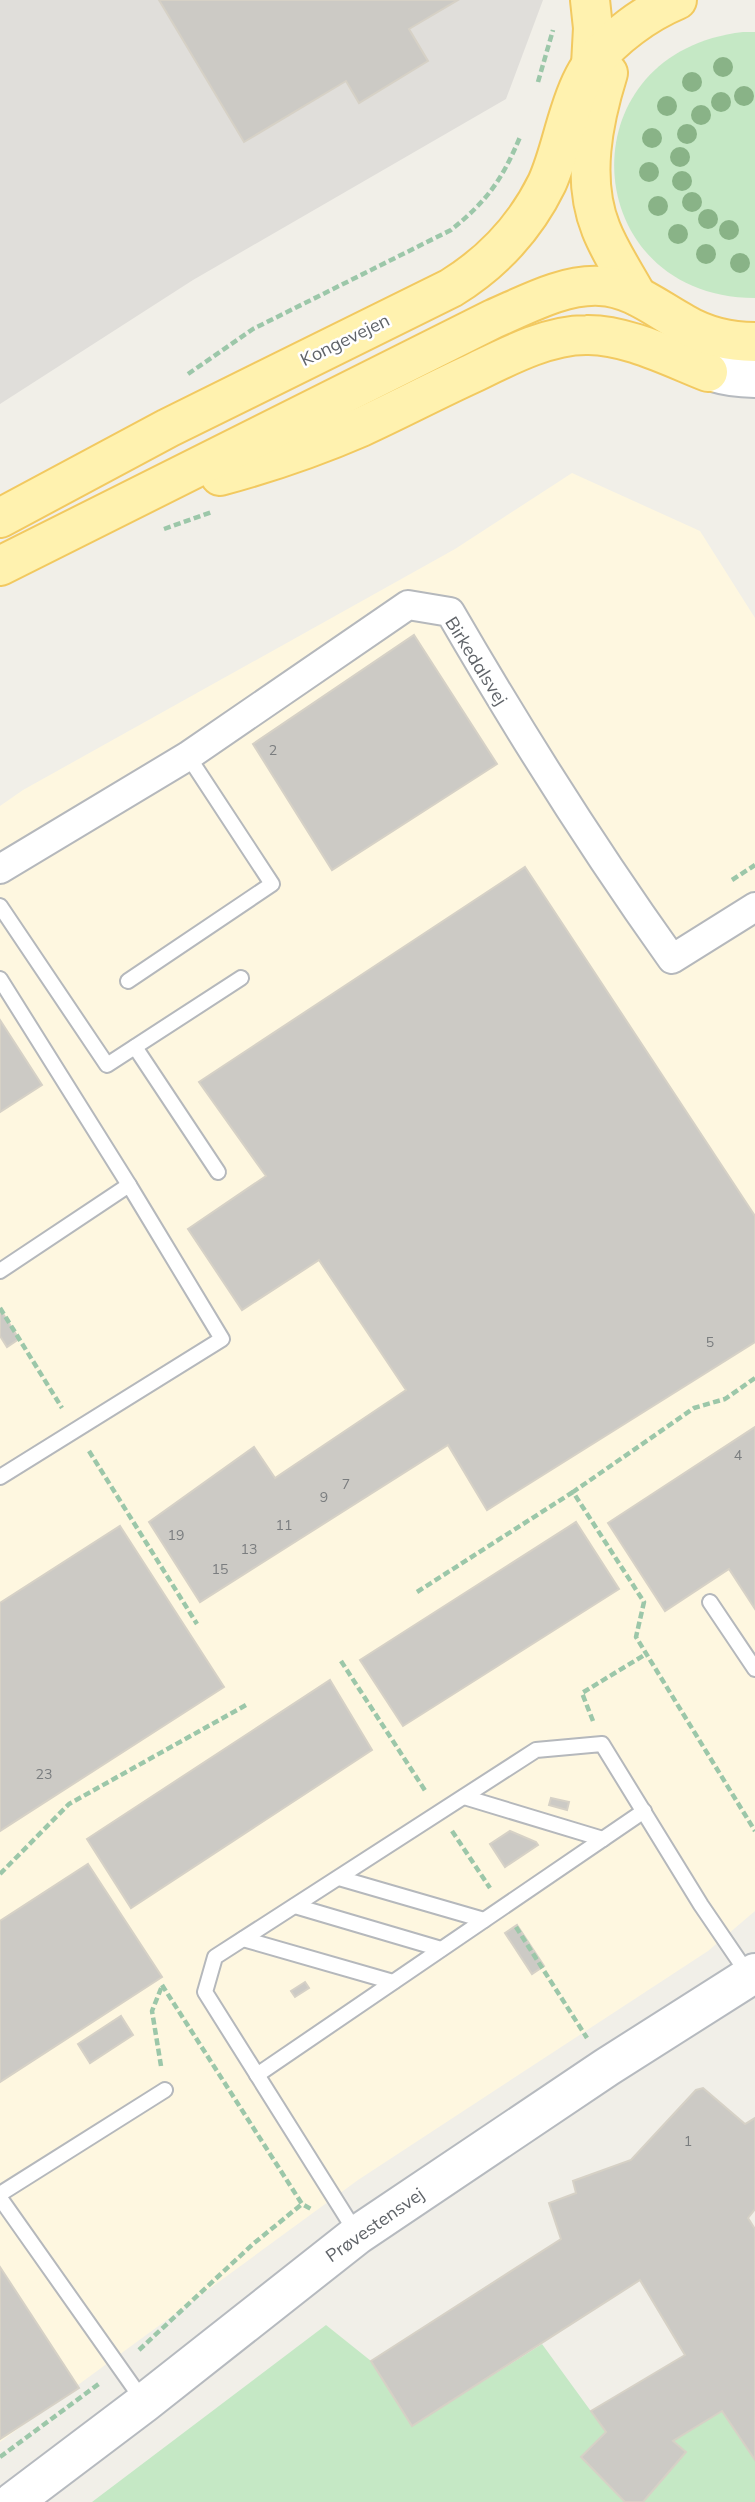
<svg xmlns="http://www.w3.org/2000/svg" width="755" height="2502" font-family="Mulish,sans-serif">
	<rect width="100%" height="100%" fill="#f1efe8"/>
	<path fill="#fef7e0" d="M572 473 700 531 755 618V1911L708 1951 358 2180 0 2442V806L23 790 455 549Z"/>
	<path fill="#e0deda" d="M0 0H543L506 99 193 280 0 404Z"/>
	<g fill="#c5e8c5">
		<path d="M743 32H755V298C578 298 561 53 743 32Z"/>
		<path d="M326 2325 371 2361 412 2426 542 2344 606 2432 581 2457 625 2502H92Z"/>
		<path d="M722 2411 755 2460V2502H643L686 2452 673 2441Z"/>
	</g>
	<g fill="#cccac5" stroke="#d6d1c6" stroke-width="2">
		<path d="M159 0H458L409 29 428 61 359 103 346 81 244 142Z"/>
		<path d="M414 635 497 764 332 870 253 744Z"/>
		<path d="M525 867 755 1216V1342L487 1510 448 1445 200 1602 149 1522 254 1447 275 1478 406 1390 319 1260 242 1310 188 1229 266 1176 199 1082Z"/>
		<path d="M0 1020 42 1085 0 1112Z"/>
		<path d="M0 1309 19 1339 7 1347 0 1336Z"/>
		<path d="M755 1427V1609L729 1569 665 1611 608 1523Z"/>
		<path d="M576 1522 619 1589 403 1726 360 1660Z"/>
		<path d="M120 1526 224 1687 0 1831V1603Z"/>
		<path d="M330 1680 372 1750 131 1908 87 1839Z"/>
		<path d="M551 1798 569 1802 567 1810 549 1805Z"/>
		<path d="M510 1831 536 1842 538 1845 505 1867 490 1844Z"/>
		<path d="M88 1864 162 1977 0 2082V1921Z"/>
		<path d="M517 1925 544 1966 532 1974 505 1933Z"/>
		<path d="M305 1982 309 1988 295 1997 291 1991Z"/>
		<path d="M121 2016 133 2035 90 2063 78 2044Z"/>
		<path d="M703 2088 745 2124 755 2118V2209L748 2218 755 2229V2460L722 2411 673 2441 686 2452 643 2502H625L581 2457 606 2432 591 2411 685 2355 640 2280 412 2426 371 2361 561 2239 549 2203 576 2193 573 2181 631 2160 696 2090Z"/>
		<path d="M0 2267 79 2388 0 2439Z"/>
	</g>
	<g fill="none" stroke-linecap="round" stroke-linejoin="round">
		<defs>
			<g id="lane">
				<path d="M0 906 107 1065 241 978"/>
				<path d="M0 979 129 1185"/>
				<path d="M128 981 272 884 188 756"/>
				<path d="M135 1047 218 1172"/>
				<path d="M0 1271 129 1185 222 1339 0 1477"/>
				<path d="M710 1602 755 1669"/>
				<path d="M464 1797 603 1839"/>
				<path d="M339 1878 484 1920"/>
				<path d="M295 1906 441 1949"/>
				<path d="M243 1939 393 1982"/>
				<path d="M257 2075 644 1811"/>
				<path d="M0 2194 165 2090"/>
				<path d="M0 2198 144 2402"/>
				<path d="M357 2234 205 1992 215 1957 536 1750 602 1744 701 1905 748 1974"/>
			</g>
			<path id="street" d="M0 869 188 756 408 605 450 612C519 731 592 847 672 959L755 907"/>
			<g id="secondary">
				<path d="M681 351C701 373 726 377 755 378"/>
				<path d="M13 2502 144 2403 357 2235 607 2067 755 1973"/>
			</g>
			<g id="primary">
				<path d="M590 0 593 28 591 65"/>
				<path d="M608 73C593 121 581 179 601 229 610 252 625 274 637 296"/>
				<path d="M220 476C268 463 315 447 361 427 398 410 434 391 471 374 506 357 547 335 586 335 626 334 672 358 708 372"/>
				<path d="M0 518 168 428 451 288C493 262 525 228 547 183 557 161 562 136 570 112 575 96 582 77 592 64 613 37 646 13 677 0"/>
				<path d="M0 566 493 319C526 305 563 284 600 286 631 287 657 309 683 323 705 336 730 342 755 342"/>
			</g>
		</defs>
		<use href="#lane" stroke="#b5b8bc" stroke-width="18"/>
		<use href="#street" stroke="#b5b8bc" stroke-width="32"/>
		<use href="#secondary" stroke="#b6babf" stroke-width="42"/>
		<use href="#primary" stroke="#f2c960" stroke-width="42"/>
		<g stroke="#9cc7a9" stroke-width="4.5" stroke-dasharray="7 3.5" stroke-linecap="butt">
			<path d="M538 82 553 30"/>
			<path d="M188 374 253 329 451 230C487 201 502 180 520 137"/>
			<path d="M164 529 212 512"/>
			<path d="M732 880 755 865"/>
			<path d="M0 1308 62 1408"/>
			<path d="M755 1378 725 1399 694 1408 573 1492 644 1602 636 1637 755 1831"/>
			<path d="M89 1451 197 1624"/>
			<path d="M417 1592 573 1492"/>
			<path d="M341 1661 426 1792"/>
			<path d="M593 1721 582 1693 646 1654"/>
			<path d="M452 1831 490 1888"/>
			<path d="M0 1874 69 1804 246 1705"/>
			<path d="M516 1927 587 2038"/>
			<path d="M162 1985 302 2204 311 2209"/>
			<path d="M161 2066 152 2011 162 1986"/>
			<path d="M139 2350 253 2244 302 2204"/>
			<path d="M0 2457 100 2383"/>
		</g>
		<use href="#lane" stroke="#fff" stroke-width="14"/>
		<use href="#street" stroke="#fff" stroke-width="28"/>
		<use href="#secondary" stroke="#fff" stroke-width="38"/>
		<use href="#primary" stroke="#fff2af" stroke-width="38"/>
	</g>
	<g fill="#89b387">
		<circle cx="723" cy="67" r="10"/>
		<circle cx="692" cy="82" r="10"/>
		<circle cx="744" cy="96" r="10"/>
		<circle cx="721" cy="102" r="10"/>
		<circle cx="667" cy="106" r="10"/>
		<circle cx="701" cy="115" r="10"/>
		<circle cx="687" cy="134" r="10"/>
		<circle cx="652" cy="138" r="10"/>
		<circle cx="680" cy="157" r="10"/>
		<circle cx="649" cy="172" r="10"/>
		<circle cx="682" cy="181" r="10"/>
		<circle cx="692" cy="202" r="10"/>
		<circle cx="658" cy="206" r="10"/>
		<circle cx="708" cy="219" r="10"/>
		<circle cx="729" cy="230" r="10"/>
		<circle cx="678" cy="234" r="10"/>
		<circle cx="706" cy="254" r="10"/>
		<circle cx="740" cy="263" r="10"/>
	</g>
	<g text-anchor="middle" stroke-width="5" stroke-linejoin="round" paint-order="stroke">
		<g font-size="14" fill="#7a7d7f">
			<text x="273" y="755">2</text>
			<text x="710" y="1347">5</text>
			<text x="738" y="1460">4</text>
			<text x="346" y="1489">7</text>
			<text x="324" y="1502">9</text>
			<text x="284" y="1530">11</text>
			<text x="176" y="1540">19</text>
			<text x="249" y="1554">13</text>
			<text x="220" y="1574">15</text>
			<text x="44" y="1779">23</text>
			<text x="688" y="2146">1</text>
		</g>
		<g font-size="18" fill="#5f6368" stroke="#fff">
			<text transform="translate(345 340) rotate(-26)" y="6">Kongevejen</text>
			<text transform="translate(476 661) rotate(58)" y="6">Birkedalsvej</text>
			<text transform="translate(375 2225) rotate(-35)" y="6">Prøvestensvej</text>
		</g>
	</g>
</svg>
